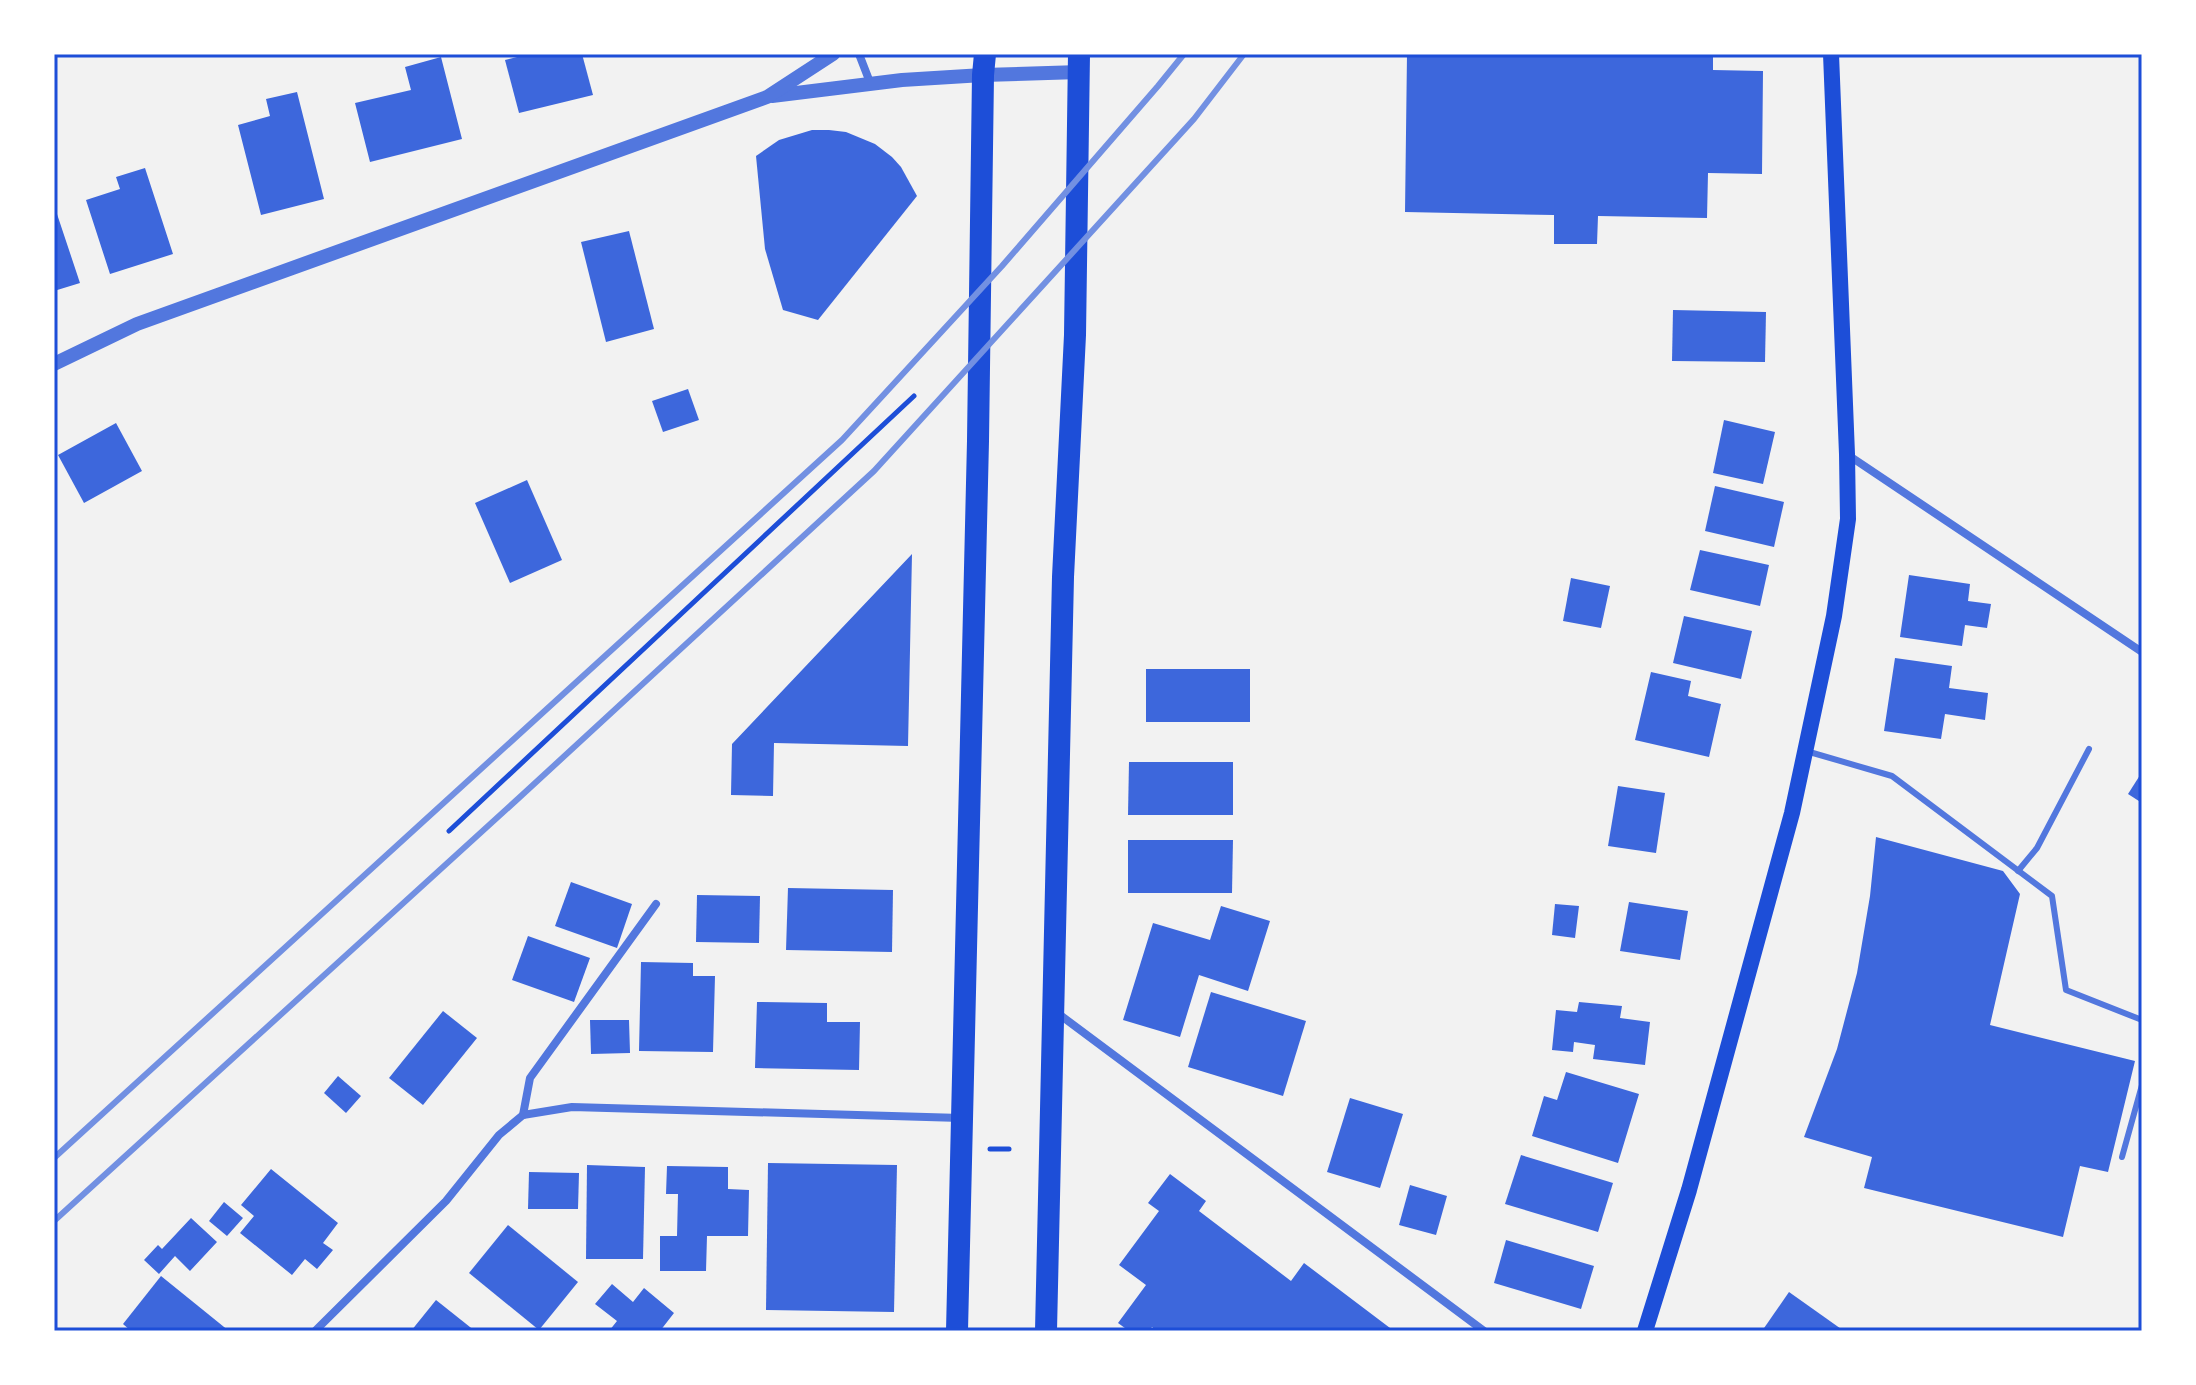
<svg xmlns="http://www.w3.org/2000/svg" width="2196" height="1385" font-family="Poppins,sans-serif">
	<rect width="100%" height="100%" fill="#f2f2f2"/>
	<g fill="#3d67dc">
		<path d="M529 54H582L593 95 519 113 505 60Z"/>
		<path d="M1407 54H1713V70L1763 71 1762 174 1708 173 1707 218 1598 216 1597 244H1554V215L1405 212Z"/>
		<path d="M441 57 462 139 370 162 355 103 411 90 405 67Z"/>
		<path d="M297 92 324 199 261 215 238 125 270 116 266 99Z"/>
		<path d="M812 130H829L846 132 875 144 892 157 901 167 917 196 818 320 783 310 765 249 756 156 779 140Z"/>
		<path d="M145 168 173 254 110 274 86 200 120 189 116 177Z"/>
		<path d="M54 205 80 283 54 291Z"/>
		<path d="M629 231 654 329 606 342 581 242Z"/>
		<path d="M1673 310 1766 312 1765 362 1672 361Z"/>
		<path d="M688 389 699 420 663 432 652 401Z"/>
		<path d="M1724 420 1775 432 1763 484 1713 473Z"/>
		<path d="M116 423 142 471 84 503 58 455Z"/>
		<path d="M527 480 562 560 510 583 475 503Z"/>
		<path d="M1715 486 1784 502 1774 547 1705 531Z"/>
		<path d="M1700 550 1769 565 1760 606 1690 590Z"/>
		<path d="M912 554 908 746 774 743 773 796 731 795 732 744Z"/>
		<path d="M1909 575 1970 584 1968 601 1991 604 1987 628 1965 625 1962 646 1900 637Z"/>
		<path d="M1571 578 1610 586 1601 628 1563 621Z"/>
		<path d="M1684 616 1752 631 1741 679 1673 663Z"/>
		<path d="M1895 658 1952 666 1949 688 1988 693 1985 720 1945 714 1941 739 1884 731Z"/>
		<rect x="1146" y="669" width="104" height="53"/>
		<path d="M1651 672 1691 681 1688 696 1721 704 1709 757 1635 740Z"/>
		<path d="M1129 762H1233V815H1128Z"/>
		<path d="M2142 772V803L2128 794Z"/>
		<path d="M1618 786 1665 793 1656 853 1608 846Z"/>
		<path d="M1876 837 2003 871 2020 894 1990 1025 2135 1061 2108 1172 2080 1166 2063 1237 1864 1188 1872 1157 1804 1137 1837 1049 1857 973 1870 896Z"/>
		<path d="M1128 840H1233L1232 893H1128Z"/>
		<path d="M571 882 632 904 617 948 555 926Z"/>
		<path d="M788 888 893 890 892 952 786 950Z"/>
		<path d="M697 895 760 896 759 943 696 942Z"/>
		<path d="M1629 902 1688 911 1680 960 1620 951Z"/>
		<path d="M1555 904 1579 906 1575 938 1552 935Z"/>
		<path d="M1221 906 1270 921 1248 991 1199 975 1180 1037 1123 1020 1153 923 1210 940Z"/>
		<path d="M528 936 590 958 574 1002 512 980Z"/>
		<path d="M641 962 693 963V976H715L713 1052 639 1051Z"/>
		<path d="M1211 992 1306 1021 1283 1096 1188 1067Z"/>
		<path d="M757 1002 827 1003V1022H860L859 1070 755 1068Z"/>
		<path d="M1579 1002 1622 1006 1620 1018 1650 1022 1645 1065 1593 1059 1595 1045 1574 1042 1573 1052 1552 1050 1556 1010 1577 1012Z"/>
		<path d="M443 1011 477 1038 423 1105 389 1078Z"/>
		<path d="M590 1020H629L630 1053 591 1054Z"/>
		<path d="M1566 1072 1639 1094 1618 1163 1532 1136 1544 1096 1557 1100Z"/>
		<path d="M338 1076 361 1096 346 1113 324 1093Z"/>
		<path d="M1350 1098 1403 1114 1380 1188 1327 1172Z"/>
		<path d="M1521 1155 1613 1183 1598 1232 1505 1204Z"/>
		<path d="M768 1163 897 1165 894 1312 766 1310Z"/>
		<path d="M587 1165 645 1167 643 1259H586Z"/>
		<path d="M667 1166 728 1167V1189L749 1190 748 1236H707L706 1271H660V1236H677L678 1194H666Z"/>
		<path d="M271 1169 338 1223 323 1243 333 1250 317 1269 305 1259 292 1275 240 1233 254 1216 241 1205Z"/>
		<path d="M529 1172 579 1173 578 1209H528Z"/>
		<path d="M1170 1174 1206 1201 1199 1211 1291 1281 1304 1263 1394 1331H1157L1152 1327 1149 1331H1129L1118 1323 1146 1285 1119 1265 1159 1211 1148 1203Z"/>
		<path d="M1410 1185 1447 1196 1436 1235 1399 1225Z"/>
		<path d="M224 1202 243 1218 227 1236 209 1221Z"/>
		<path d="M191 1218 217 1242 190 1271 175 1256 159 1274 144 1260 158 1245 162 1249Z"/>
		<path d="M508 1225 578 1282 539 1330 469 1273Z"/>
		<path d="M1506 1240 1594 1266 1581 1309 1494 1283Z"/>
		<path d="M161 1276 229 1331H131L123 1324Z"/>
		<path d="M612 1284 633 1302 644 1288 674 1313 660 1331H609L617 1321 595 1304Z"/>
		<path d="M1789 1292 1844 1331H1762Z"/>
		<path d="M436 1300 475 1331H411Z"/>
	</g>
	<g fill="none" stroke-linecap="round" stroke-linejoin="round">
		<g stroke="#1d4ed8" stroke-width="5">
			<path d="M449 831 914 396"/>
			<path d="M990 1149H1009"/>
		</g>
		<g stroke="#5277de" stroke-width="6">
			<path d="M1806 751 1892 776 2052 896 2066 990 2142 1020"/>
			<path d="M2018 871 2037 848 2089 749"/>
			<path d="M2122 1157 2142 1085"/>
		</g>
		<g stroke="#5277de" stroke-width="8">
			<path d="M859 54 871 85"/>
			<path d="M1848 455 2142 652"/>
			<path d="M1056 1012 1484 1331"/>
			<path d="M523 1115 530 1078 656 904"/>
			<path d="M315 1331 446 1201 499 1135 523 1115 572 1107 961 1118"/>
		</g>
		<g stroke="#5277de" stroke-width="14">
			<path d="M772 96 902 80 983 75 1080 72"/>
			<path d="M54 364 137 324 767 97 833 54"/>
		</g>
		<path stroke="#1d4ed8" stroke-width="16" d="M1645 1331 1689 1190 1792 813 1834 616 1848 519 1847 454 1831 54"/>
		<g stroke="#1d4ed8" stroke-width="22">
			<path d="M957 1331 978 441 983 75 985 54"/>
			<path d="M1046 1331 1063 577 1075 335 1079 54"/>
		</g>
		<g stroke="#7290e2" stroke-width="6">
			<path d="M54 1158 842 440 1002 266 1158 86 1184 54"/>
			<path d="M54 1221 521 796 874 471 1194 119 1244 54"/>
		</g>
	</g>
	<rect width="2196" height="1385" fill="none" stroke="#ffffff" stroke-width="112"/>
	<rect x="56" y="56" width="2084" height="1273" fill="none" stroke="#1d4ed8" stroke-width="3"/>
</svg>
